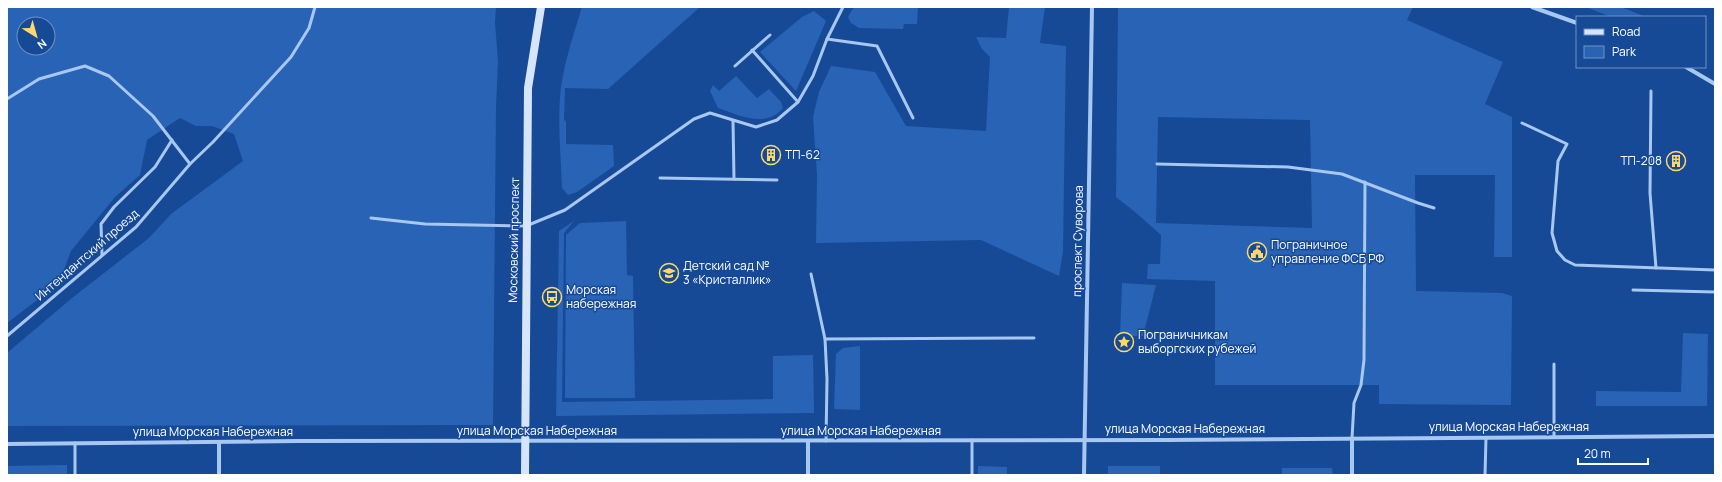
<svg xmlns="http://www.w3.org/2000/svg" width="1722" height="482" font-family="Manrope,sans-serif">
	<rect width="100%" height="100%" fill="#164a96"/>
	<g fill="#2963b5" fill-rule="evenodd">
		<path d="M7 7H496L495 22 498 62 496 107 493 425 7 426V353L72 298 149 238 171 214 243 161 234 134 212 126H196L180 118 147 140 140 175 115 197 71 251 63 272 49 291 7 323ZM24 24H48V48H24Z"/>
		<path d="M582 7H700L608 89 565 88 564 120 566 121V144L613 145 614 166 577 192 568 195 562 188C561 155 557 120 561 87 565 60 574 33 582 7Z"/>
		<path d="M854 7H918L917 24H904L903 29 859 28 851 23 848 17Z"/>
		<path d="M1009 7H1045L1040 43 1066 46 1063 251 1059 276 981 240 816 243 817 175 813 117 819 92 831 66 875 72 906 126 986 131 990 57 982 49 976 37 1006 38Z"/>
		<path d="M1118 7H1413L1407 20 1503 62 1485 104 1512 117V257H1494L1495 175H1415L1416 291 1502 293 1512 296 1511 405 1379 404V385H1215V281L1147 279 1148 264H1160L1161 235 1135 212 1116 197ZM1158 117 1310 120 1312 228 1156 223Z"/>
		<path d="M1586 7H1621L1646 17H1611Z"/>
		<path d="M814 11 826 21 796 91 760 52 802 17Z"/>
		<path d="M736 76 757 98 769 89 781 102 783 108C766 129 739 115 718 108L710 91 713 85 719 91Z"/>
		<path d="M574 221 564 233 562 402 773 399V356L813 355 814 413 556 416 559 231Z"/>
		<path d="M626 221 627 275 633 276 635 398H565L566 235 580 223Z"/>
		<path d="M1122 283 1156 285 1143 336H1120Z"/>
		<path d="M1683 333 1708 334 1707 406H1596V391L1681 392Z"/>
		<path d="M860 346V410L834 409 836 354 843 348Z"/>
		<path d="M67 465V475H7V466Z"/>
		<path d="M978 466 1007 467V475H978Z"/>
		<rect x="1108" y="466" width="52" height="9"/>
		<path d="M1282 468H1332L1333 475H1282Z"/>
	</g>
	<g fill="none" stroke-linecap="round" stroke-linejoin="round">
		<g stroke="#a8c7f1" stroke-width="3">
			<path d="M827 39 877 46 913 118"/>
			<path d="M752 50 798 102"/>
			<path d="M735 66 770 35"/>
			<path d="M1651 91 1650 193 1656 268"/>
			<path d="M7 99 39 79 85 66 109 76 153 116 190 164"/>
			<path d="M733 121 734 179"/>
			<path d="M1522 123 1567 144 1558 161 1552 233 1557 251 1565 260 1575 265 1715 270"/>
			<path d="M1157 164 1288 167 1342 174 1418 203 1434 208"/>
			<path d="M660 178 777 180"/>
			<path d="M371 218 425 224 526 226 565 210 694 119 710 113 756 127 777 120 798 102 813 76 827 39 843 7"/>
			<path d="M102 255 101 224 114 207 155 167 172 140"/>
			<path d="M811 274 825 339 827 379 826 441"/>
			<path d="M1633 290 1715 292"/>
			<path d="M7 336 136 227 190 164 213 142 291 57 309 28 315 7"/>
			<path d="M825 339 1034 338"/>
			<path d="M1554 364V437"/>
			<path d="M1352 438 1354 403 1361 385 1364 360 1365 182"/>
			<path d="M75 443V475"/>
			<path d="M972 475V440"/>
			<path d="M1485 475 1486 438"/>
		</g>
		<g stroke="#a8c7f1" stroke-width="4">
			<path d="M1532 7 1577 23"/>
			<path d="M1686 67 1715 84"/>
			<path d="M1352 438V475"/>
			<path d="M808 441V475"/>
			<path d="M7 444 298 441 1167 440 1715 436"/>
			<path d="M219 475V442"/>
			<path d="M1084 475 1092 7"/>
		</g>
		<path stroke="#d7e5fc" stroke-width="8" d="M525 475 528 88 541 7"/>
	</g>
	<defs>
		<symbol id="building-ring" viewBox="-11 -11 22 22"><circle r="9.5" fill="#164a96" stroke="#ffd868" stroke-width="1.5"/><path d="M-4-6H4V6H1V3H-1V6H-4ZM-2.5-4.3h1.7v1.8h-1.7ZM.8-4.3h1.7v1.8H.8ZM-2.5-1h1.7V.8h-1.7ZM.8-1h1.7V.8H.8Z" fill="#ffd868"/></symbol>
		<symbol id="civic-ring" viewBox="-11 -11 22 22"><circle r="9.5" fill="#164a96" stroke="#ffd868" stroke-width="1.5"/><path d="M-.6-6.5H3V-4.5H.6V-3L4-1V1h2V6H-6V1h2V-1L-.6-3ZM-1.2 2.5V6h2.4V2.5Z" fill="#ffd868"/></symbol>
		<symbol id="school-ring" viewBox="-11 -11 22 22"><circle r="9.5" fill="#164a96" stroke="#ffd868" stroke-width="1.5"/><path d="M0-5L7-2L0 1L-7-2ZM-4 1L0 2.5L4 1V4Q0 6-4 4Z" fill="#ffd868"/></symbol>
		<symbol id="bus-ring" viewBox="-11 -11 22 22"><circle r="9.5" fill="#164a96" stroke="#ffd868" stroke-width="1.5"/><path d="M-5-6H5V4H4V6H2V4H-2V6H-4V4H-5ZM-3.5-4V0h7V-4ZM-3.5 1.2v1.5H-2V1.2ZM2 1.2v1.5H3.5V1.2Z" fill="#ffd868"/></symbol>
		<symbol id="sight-ring" viewBox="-11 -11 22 22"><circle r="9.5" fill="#164a96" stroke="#ffd868" stroke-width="1.5"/><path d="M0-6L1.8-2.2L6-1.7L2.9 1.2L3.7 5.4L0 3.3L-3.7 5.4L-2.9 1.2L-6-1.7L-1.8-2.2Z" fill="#ffd868"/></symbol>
	</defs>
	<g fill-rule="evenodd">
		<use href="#building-ring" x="760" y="144" width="22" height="22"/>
		<use href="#building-ring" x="1665" y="150" width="22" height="22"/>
		<use href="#civic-ring" x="1246" y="241" width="22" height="22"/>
		<use href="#school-ring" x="658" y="262" width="22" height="22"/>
		<use href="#bus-ring" x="541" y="286" width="22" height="22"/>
		<use href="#sight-ring" x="1113" y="331" width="22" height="22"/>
	</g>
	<g text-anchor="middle" stroke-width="3" stroke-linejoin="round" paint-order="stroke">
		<g font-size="12" fill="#fff" stroke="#164a96" text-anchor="start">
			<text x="785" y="159">ТП-62</text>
			<text x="1662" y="165" text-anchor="end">ТП-208</text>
			<text x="1271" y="249">Пограничное<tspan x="1271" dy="14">управление ФСБ РФ</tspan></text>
			<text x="683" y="270">Детский сад №<tspan x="683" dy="14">3 «Кристаллик»</tspan></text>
			<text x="566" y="294">Морская<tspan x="566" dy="14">набережная</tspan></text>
			<text x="1138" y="339">Пограничникам<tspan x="1138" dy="14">выборгских рубежей</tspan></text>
		</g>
		<g font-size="12" fill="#fff" stroke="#164a96">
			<text transform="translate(514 240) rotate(-89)" y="4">Московский проспект</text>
			<text transform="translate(1078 241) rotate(-89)" y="4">проспект Суворова</text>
			<text transform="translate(87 255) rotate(-41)" y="4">Интендантский проезд</text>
			<text x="1509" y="431">улица Морская Набережная</text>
			<text x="1185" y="433">улица Морская Набережная</text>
			<text x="537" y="435">улица Морская Набережная</text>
			<text x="861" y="435">улица Морская Набережная</text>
			<text x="213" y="436">улица Морская Набережная</text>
		</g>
	</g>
	<rect width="1722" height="482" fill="none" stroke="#ffffff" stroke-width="16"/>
	<rect x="1576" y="16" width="130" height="52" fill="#164a96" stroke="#7392c0"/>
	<rect x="1584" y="29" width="20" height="6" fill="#d7e5fc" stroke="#7392c0"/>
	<text x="1612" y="36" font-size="12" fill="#ffffff">Road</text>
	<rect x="1584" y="46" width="20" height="12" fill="#2963b5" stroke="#7392c0"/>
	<text x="1612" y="56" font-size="12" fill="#ffffff">Park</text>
	<g transform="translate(36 36) rotate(143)"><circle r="19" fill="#164a96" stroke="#7392c0"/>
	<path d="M0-3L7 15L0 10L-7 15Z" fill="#ffd868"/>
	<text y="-6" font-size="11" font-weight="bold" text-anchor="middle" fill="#ffffff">N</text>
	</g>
	<path d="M1578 458v6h70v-6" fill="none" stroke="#ffffff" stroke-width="2"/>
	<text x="1584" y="458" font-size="12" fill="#ffffff" stroke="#164a96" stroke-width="3" paint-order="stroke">20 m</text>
</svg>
